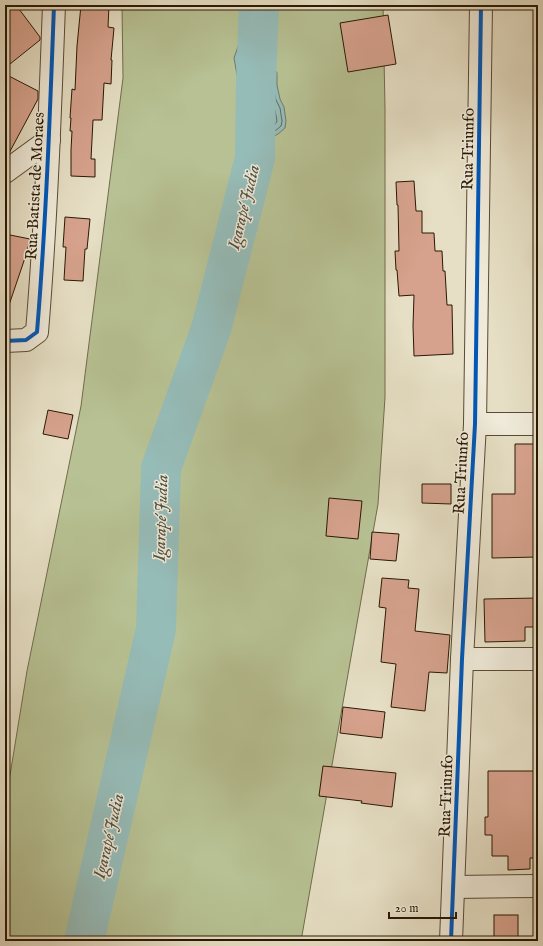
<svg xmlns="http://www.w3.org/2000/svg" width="543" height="946" font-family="'IM FELL English',serif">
	<rect width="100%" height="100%" fill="#e6dfc5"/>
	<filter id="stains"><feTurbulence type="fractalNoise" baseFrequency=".005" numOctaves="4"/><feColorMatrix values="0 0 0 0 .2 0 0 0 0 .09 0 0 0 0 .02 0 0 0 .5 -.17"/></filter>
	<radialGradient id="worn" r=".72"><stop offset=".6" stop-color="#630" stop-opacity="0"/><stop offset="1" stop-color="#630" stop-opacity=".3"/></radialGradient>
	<path fill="#b7c193" stroke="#706c4b" d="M122 5H383L385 109V397L378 504 301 941H5V806L27 671 81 406 123 78Z"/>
	<path fill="#96bcb8" stroke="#6b7a70" d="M250 5H269L261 19V36L264 47 271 63 277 73V85L280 99 284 107 286 121 285 128 278 134 267 140 252 141 243 139 240 132 242 103 234 58 242 35 250 19Z"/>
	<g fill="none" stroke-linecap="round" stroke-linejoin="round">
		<g stroke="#606a5e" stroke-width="1">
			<path d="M255 21 257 23V37L261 48 268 64 273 74V86L276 100 280 108 282 121 281 126 275 131 266 136 252 137 247 136 244 131 246 103 238 59 245 37 253 22Z"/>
			<path d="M251 40 253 41 263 66 268 75V87L271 101 275 110 277 121 276 123 273 127 264 131 253 132 249 130 251 103 243 59 249 41Z"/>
			<path d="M251 57 253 58 262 77V88L266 103 269 111 271 119C269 124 262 126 257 126L256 124 257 103 249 60Z"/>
		</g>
		<path stroke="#96bcb8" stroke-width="40" d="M84 941 156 629 161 468 211 329 255 158 256 81 259 5"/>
	</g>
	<g fill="#d6a28d" stroke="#2a1803">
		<path d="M5 5H16L40 37V40L5 68Z"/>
		<path d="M81 5H109L108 27 114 28 111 60H112L111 84 104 83 102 120H93L91 159H95V177L71 176V150L72 131H70L71 118H70L72 89 75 90 77 46Z"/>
		<path d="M388 15 396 64 348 72 340 23Z"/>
		<path d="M5 74 38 91V99L8 155 5 157Z"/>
		<path d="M414 181 416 211H422V233H434L435 251H442L443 271H445L447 305H452L453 354 414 356 413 326 414 295 399 296 397 270H396L395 251H399L398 205H397L396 182Z"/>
		<path d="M65 217 90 219 87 249H85L83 281 64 280 66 247H63Z"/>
		<path d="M5 234 30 239 27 252 8 308H5Z"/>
		<path d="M48 410 73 415 68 439 43 434Z"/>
		<path d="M515 444H538V557L492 558V494H515Z"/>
		<path d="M422 484H451V504L422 503Z"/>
		<path d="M329 498 362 501 358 539 326 536Z"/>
		<path d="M372 532 399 534 396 561 370 559Z"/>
		<path d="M382 578 409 580 408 588 419 589 415 631 450 635 447 673 429 672 425 711 391 707 396 664 381 662 386 608 379 607Z"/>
		<path d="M538 598V627H525V641L485 642 484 599Z"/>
		<path d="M343 707 385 712 382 738 340 733Z"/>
		<path d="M323 766 396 773 392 807 361 803 362 801 319 796Z"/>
		<path d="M488 771H538V858H530V869L508 870V856H492V835H485V817H488Z"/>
		<rect x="494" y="915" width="24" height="22"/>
	</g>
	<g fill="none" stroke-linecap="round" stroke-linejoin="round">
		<defs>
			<g id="minor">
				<path d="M5 172 49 140"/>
				<path d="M5 341 26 340 37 332C46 223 50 114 54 5"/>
				<path d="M475 424H538"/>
				<path d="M462 659H538"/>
				<path d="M454 887 538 886"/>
				<path d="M451 941 462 659 475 424 481 5"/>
			</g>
		</defs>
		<use href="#minor" stroke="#594a34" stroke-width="24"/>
		<use href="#minor" stroke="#efead9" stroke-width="22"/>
		<defs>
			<g id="cycleway">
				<path d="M5 341 26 340 37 332C46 223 50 114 54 5"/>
				<path d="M451 941 462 659 475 424 481 5"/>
			</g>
		</defs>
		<use href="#cycleway" stroke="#efead9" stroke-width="6"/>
		<use href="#cycleway" stroke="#0057b8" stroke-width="4"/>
	</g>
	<g text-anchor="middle" stroke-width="3" stroke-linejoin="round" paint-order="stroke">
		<g font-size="16" fill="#2a1803" stroke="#efead9">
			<text transform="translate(467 149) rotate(-89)" y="6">Rua Triunfo</text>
			<text transform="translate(34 186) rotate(-87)" y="6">Rua Batista de Moraes</text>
			<text transform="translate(460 473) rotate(-87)" y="6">Rua Triunfo</text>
			<text transform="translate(445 796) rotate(-88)" y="6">Rua Triunfo</text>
		</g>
		<g font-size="17" font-style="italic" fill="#505142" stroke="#efead9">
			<text transform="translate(243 207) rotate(-76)" y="6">Igarapé Judia</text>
			<text transform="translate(160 518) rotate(-88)" y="6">Igarapé Judia</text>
			<text transform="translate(108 836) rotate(-77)" y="6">Igarapé Judia</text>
		</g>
	</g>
	<rect width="543" height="946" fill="none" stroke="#e6dfc5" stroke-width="20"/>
	<rect x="6" y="6" width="531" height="934" fill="none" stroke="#2a1803" stroke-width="2"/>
	<rect x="10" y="10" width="523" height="926" fill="none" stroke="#2a1803"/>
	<path d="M389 912v6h67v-6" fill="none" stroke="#2a1803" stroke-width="2"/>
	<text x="395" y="912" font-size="12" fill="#2a1803" stroke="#efead9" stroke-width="3" paint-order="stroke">20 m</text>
	<rect width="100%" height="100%" filter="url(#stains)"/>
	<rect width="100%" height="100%" fill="url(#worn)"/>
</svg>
